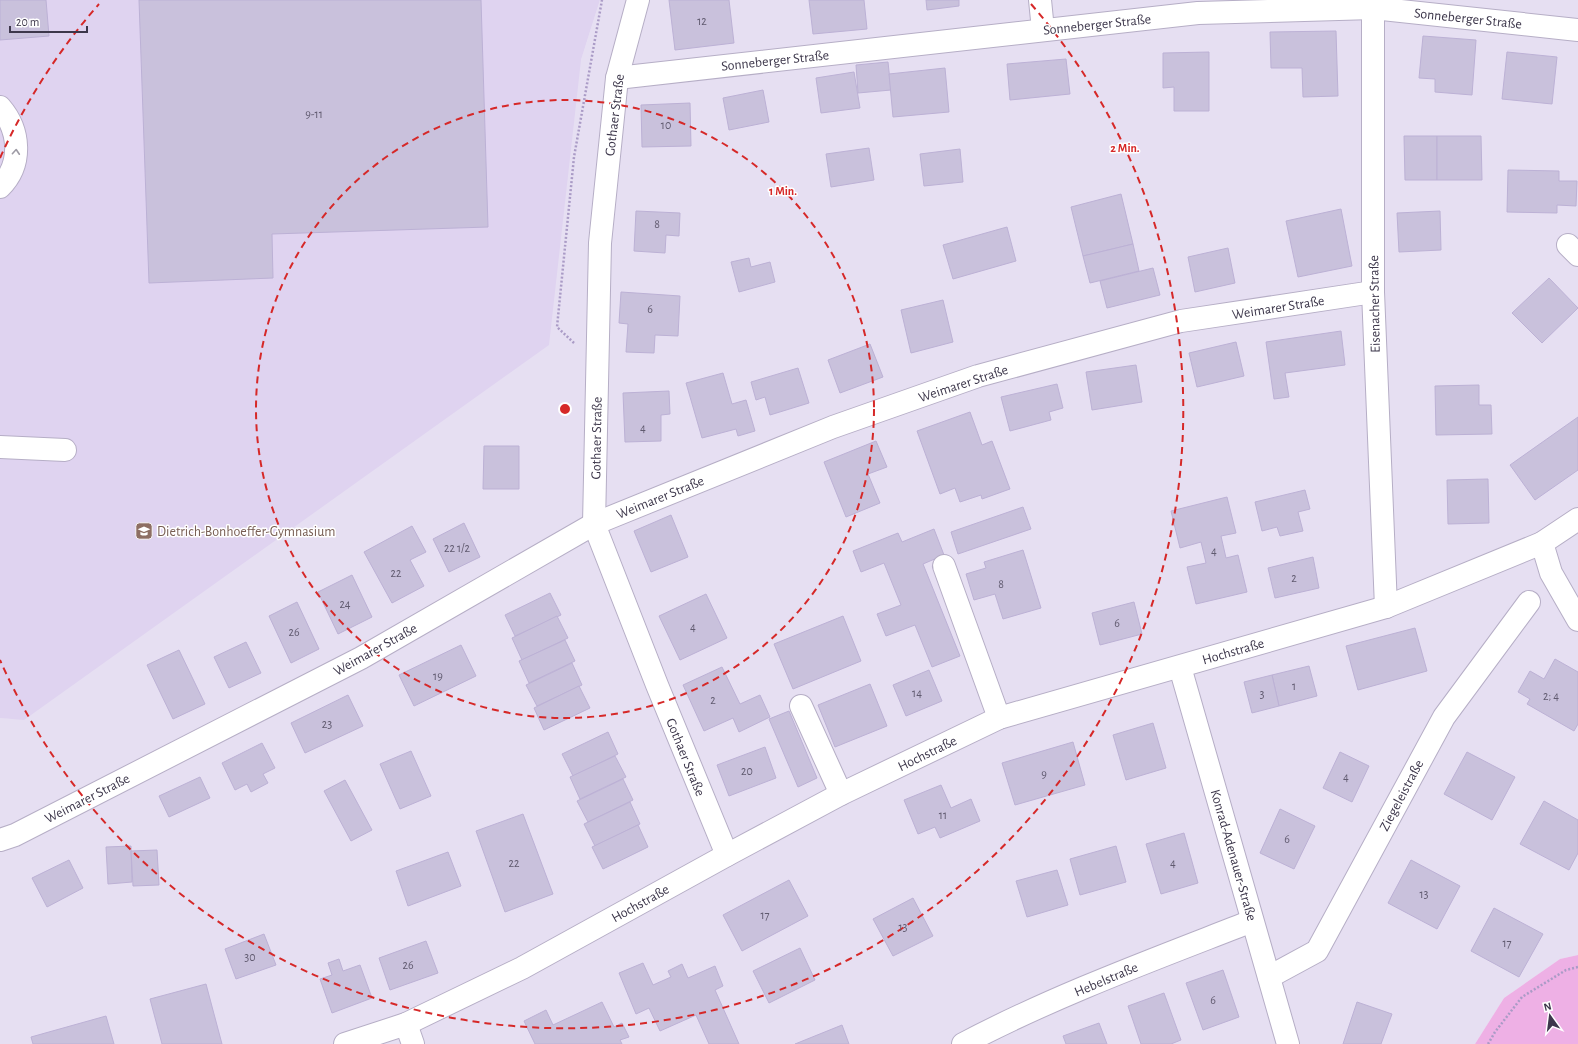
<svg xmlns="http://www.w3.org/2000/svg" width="1578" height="1044" font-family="'Alegreya Sans',sans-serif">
	<rect width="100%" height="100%" fill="#efeaf6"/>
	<path fill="#e6dff2" d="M600 0H1578V955L1560 959 1504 998 1475 1044H0V718L24 719 581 60Z"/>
	<path fill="#dfd3f0" d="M0 0H600L581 60 549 345 24 720 0 718Z"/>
	<path fill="#eeb0e5" d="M1578 955V1044H1475L1504 998 1560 959Z"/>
	<g fill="#c9c1dc" stroke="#bcb1d5">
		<path d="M0 0H46L49 36 0 40Z"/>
		<path d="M139 0H481L488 227 272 234 273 278 149 283Z"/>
		<path d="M669 0H729L734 43 675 50Z"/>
		<path d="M809 0H864L867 29 813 34Z"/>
		<path d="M926 0H959V6L927 10Z"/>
		<path d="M1336 31 1338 96 1303 97 1302 68H1271L1270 32Z"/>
		<path d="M1423 36 1476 40 1472 95 1435 92V79L1419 78Z"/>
		<path d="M1209 52V111H1174V87L1163 88V53Z"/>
		<path d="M1507 52 1557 57 1552 104 1502 99Z"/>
		<path d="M1066 59 1070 94 1010 100 1007 64Z"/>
		<path d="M888 62 891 90 858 93 856 65Z"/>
		<path d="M945 68 949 112 893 117 889 74Z"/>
		<path d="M854 72 860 108 821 113 816 78Z"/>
		<path d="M763 90 769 122 729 130 723 98Z"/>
		<path d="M690 103 691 146 642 147 641 105Z"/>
		<path d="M1404 136H1437V180H1405Z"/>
		<path d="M1437 136H1481L1482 180H1437Z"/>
		<path d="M869 148 874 180 831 187 826 154Z"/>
		<path d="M960 149 963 182 924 186 920 154Z"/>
		<path d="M1508 170 1559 171V181H1577L1576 206 1557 205V213L1507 212Z"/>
		<path d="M1121 194 1133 244 1083 256 1071 207Z"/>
		<path d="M1341 209 1352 266 1298 277 1286 221Z"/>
		<path d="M636 211 680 213 679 236 666 235 665 253 634 251Z"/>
		<path d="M1440 211 1441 250 1399 252 1397 213Z"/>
		<path d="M1007 227 1016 261 953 279 943 245Z"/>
		<path d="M1133 244 1139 271 1090 283 1083 256Z"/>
		<path d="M1228 248 1235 283 1195 292 1188 257Z"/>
		<path d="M749 258 751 267 770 262 775 282 739 292 731 262Z"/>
		<path d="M1153 268 1160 295 1107 308 1100 281Z"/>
		<path d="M1549 278 1578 308 1542 343 1512 313Z"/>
		<path d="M621 292 680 296 678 336 655 335 654 353 626 352 628 324 619 323Z"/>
		<path d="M943 300 953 342 911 353 901 310Z"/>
		<path d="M1341 331 1345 365 1285 373 1289 397 1274 399 1266 342Z"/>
		<path d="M1236 342 1244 376 1197 387 1189 353Z"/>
		<path d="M870 344 883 377 840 393 828 360Z"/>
		<path d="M1136 365 1142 402 1092 410 1086 372Z"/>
		<path d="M798 368 809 403 770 415 765 397 756 400 751 382Z"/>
		<path d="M723 373 732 404 746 400 755 431 738 436 736 429 702 438 686 383Z"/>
		<path d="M1057 384 1063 408 1049 412 1051 420 1010 431 1001 397Z"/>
		<path d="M1479 385V405H1491L1492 434 1436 435 1435 386Z"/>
		<path d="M669 391 670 414 661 415V441L625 442 623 393Z"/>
		<path d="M970 412 982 445 992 441 1010 489 982 499 981 495 960 502 955 488 940 494 917 431Z"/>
		<path d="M1578 417V470L1535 500 1510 465Z"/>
		<path d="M876 441 887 467 868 474 880 503 846 517 824 462Z"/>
		<path d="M484 446H519V489H483Z"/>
		<path d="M1488 479 1489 523 1448 524 1447 480Z"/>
		<path d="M1305 490 1310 509 1298 512 1303 531 1280 536 1277 527 1262 531 1255 502Z"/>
		<path d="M1227 497 1236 533 1221 536 1226 558 1238 555 1247 592 1196 604 1187 567 1206 563 1201 542 1180 548 1171 511Z"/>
		<path d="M1023 507 1031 529 958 554 951 532Z"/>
		<path d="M671 515 688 557 651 572 634 531Z"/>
		<path d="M464 523 480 557 449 572 433 539Z"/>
		<path d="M412 526 426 552 410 560 424 586 392 603 364 552Z"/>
		<path d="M934 529 944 555 923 564 960 656 932 667 915 625 886 636 877 614 901 605 884 563 861 572 853 551 898 533 902 542Z"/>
		<path d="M1023 550 1041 608 1003 619 995 594 974 600 966 574 986 568 984 562Z"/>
		<path d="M1313 557 1319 588 1275 598 1268 568Z"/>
		<path d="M352 575 372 617 338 634 318 592Z"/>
		<path d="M550 593 561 615 515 636 505 615Z"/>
		<path d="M706 594 727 638 680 660 659 616Z"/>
		<path d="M297 602 319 649 291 663 269 616Z"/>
		<path d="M1134 602 1142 634 1100 645 1092 613Z"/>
		<path d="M557 616 568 638 522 660 512 638Z"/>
		<path d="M843 616 861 661 793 689 774 644Z"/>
		<path d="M1415 628 1427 671 1358 690 1346 646Z"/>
		<path d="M565 640 575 661 529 683 519 661Z"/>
		<path d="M246 642 261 673 229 688 214 657Z"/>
		<path d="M461 645 476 676 414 706 399 675Z"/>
		<path d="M179 650 205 704 173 719 147 665Z"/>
		<path d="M1555 659 1578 672V724L1574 731 1527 704 1530 699 1518 692 1530 671 1544 679Z"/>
		<path d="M572 663 582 685 537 706 526 685Z"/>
		<path d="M1309 666 1317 696 1279 706 1272 675Z"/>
		<path d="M722 667 740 704 760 695 770 717 739 732 733 718 704 731 683 685Z"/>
		<path d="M929 670 942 701 906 716 893 685Z"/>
		<path d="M1272 675 1279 706 1252 713 1244 682Z"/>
		<path d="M870 684 887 726 835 747 818 705Z"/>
		<path d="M579 686 590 708 544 730 534 708Z"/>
		<path d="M348 695 363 726 305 753 291 723Z"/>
		<path d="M789 711 817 778 798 787 769 719Z"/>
		<path d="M1153 723 1166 768 1126 780 1113 735Z"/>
		<path d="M608 732 618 754 573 776 562 754Z"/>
		<path d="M1073 742 1085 785 1015 805 1002 763Z"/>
		<path d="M262 743 275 768 263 774 268 783 251 792 247 784 235 790 222 763Z"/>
		<path d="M765 747 776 778 729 796 717 765Z"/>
		<path d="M411 751 431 796 400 809 380 764Z"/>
		<path d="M1340 752 1369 766 1352 802 1323 788Z"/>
		<path d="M1467 752 1515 777 1492 820 1444 794Z"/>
		<path d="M615 756 626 777 580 799 570 777Z"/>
		<path d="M200 777 210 798 169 817 159 796Z"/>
		<path d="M623 779 633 800 588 822 577 801Z"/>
		<path d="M345 780 372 830 351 841 324 791Z"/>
		<path d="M941 785 951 808 971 799 980 821 940 838 935 827 918 834 904 800Z"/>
		<path d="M1544 801 1578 820V853L1569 870 1520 844Z"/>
		<path d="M630 802 640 824 595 846 584 824Z"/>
		<path d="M1280 809 1315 826 1294 869 1260 853Z"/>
		<path d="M523 814 553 894 505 912 476 831Z"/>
		<path d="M638 825 648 847 603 869 592 847Z"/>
		<path d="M1184 833 1198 883 1161 894 1146 844Z"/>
		<path d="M131 846 132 882 108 884 106 847Z"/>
		<path d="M1116 846 1126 882 1080 895 1070 859Z"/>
		<path d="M157 850 159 885 133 886 131 851Z"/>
		<path d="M448 852 461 886 408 906 396 871Z"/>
		<path d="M69 860 83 888 47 907 32 878Z"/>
		<path d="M1411 860 1460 886 1437 929 1388 903Z"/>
		<path d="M1057 870 1068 905 1027 917 1016 881Z"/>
		<path d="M789 880 808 916 742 951 723 915Z"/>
		<path d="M913 898 933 936 893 956 873 919Z"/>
		<path d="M1494 908 1543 934 1519 977 1471 951Z"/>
		<path d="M264 934 276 965 236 979 225 949Z"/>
		<path d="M426 941 438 973 390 990 379 958Z"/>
		<path d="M800 948 815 980 769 1003 753 971Z"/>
		<path d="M339 959 343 971 360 965 372 998 332 1013 320 979 332 975 328 963Z"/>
		<path d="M643 963 653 985 671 977 668 971 682 964 688 978 715 966 723 986 715 990 739 1044H709L696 1015 660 1031 649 1008 636 1014 619 973Z"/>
		<path d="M1223 970 1239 1017 1203 1030 1186 983Z"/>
		<path d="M206 984 222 1044H162L150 999Z"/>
		<path d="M1164 993 1181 1040 1171 1044H1141L1128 1006Z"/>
		<path d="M602 1002 614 1027 622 1023 629 1037 620 1040 622 1044H535L524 1021 546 1010 553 1025Z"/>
		<path d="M1357 1002 1392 1014 1381 1044H1343Z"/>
		<path d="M106 1016 114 1044H33L31 1037Z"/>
		<path d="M1099 1023 1107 1044H1066L1063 1036Z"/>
		<path d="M842 1025 849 1044H795Z"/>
	</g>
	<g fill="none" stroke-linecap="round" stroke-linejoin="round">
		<defs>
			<g id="minor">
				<path d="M638 0 617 78 600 243 594 524 657 685 727 855"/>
				<path d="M1040 0 1043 30"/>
				<path d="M1373 0V292L1386 607"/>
				<path d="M617 78 1198 13 1373 8 1578 30"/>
				<path d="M0 107C20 130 23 164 0 187"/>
				<path d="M1568 245 1578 255"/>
				<path d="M0 447 65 450"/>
				<path d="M1542 543 1551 573 1578 620"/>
				<path d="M944 566 999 718"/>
				<path d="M1180 667 1288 1044"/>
				<path d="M801 706 841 794"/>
				<path d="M0 840 15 835 361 658 594 524 833 427 978 376 1181 321 1373 292"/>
				<path d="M1269 977 1317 951 1444 717 1529 602"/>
				<path d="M406 1024 413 1044"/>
				<path d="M345 1044 406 1024 522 968 727 855 841 794 999 718 1386 607 1542 543 1578 519"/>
				<path d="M963 1044C1056 995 1155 959 1252 921"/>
			</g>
		</defs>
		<use href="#minor" stroke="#b6aec6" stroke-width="24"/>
		<g stroke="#aa9bc6" stroke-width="2.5" stroke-dasharray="2 2" stroke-linecap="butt">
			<path d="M574 343 557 327 574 157 602 0"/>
			<path d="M1488 1044 1495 1032 1522 997 1566 970 1578 967"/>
		</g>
		<use href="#minor" stroke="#fff" stroke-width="22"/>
	</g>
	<defs><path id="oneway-chevron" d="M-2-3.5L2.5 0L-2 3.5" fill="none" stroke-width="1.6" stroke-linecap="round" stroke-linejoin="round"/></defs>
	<use stroke="#9e9ba5" href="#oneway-chevron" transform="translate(16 152) rotate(-86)"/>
	<g fill="none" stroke="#d62828" stroke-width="2" stroke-dasharray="7 5">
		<circle cx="565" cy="409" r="309"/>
		<path d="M0 158A618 618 0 0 1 99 4M1031 4A618 618 0 1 1 0 660"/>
	</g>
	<defs>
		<symbol id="school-square" viewBox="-11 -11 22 22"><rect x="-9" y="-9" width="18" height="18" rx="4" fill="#8d6e63" stroke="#fff"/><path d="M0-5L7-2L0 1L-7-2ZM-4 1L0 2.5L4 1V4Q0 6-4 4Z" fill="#fff"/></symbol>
	</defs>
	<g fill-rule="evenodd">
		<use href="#school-square" x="134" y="521" width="20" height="20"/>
	</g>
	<g text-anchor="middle" stroke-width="3" stroke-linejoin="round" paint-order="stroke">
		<g font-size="12" fill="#605a6f">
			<text x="702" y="25">12</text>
			<text x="314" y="118">9-11</text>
			<text x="666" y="129">10</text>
			<text x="657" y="228">8</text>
			<text x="650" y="313">6</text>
			<text x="643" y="432">4</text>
			<text x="457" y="552">22 1/2</text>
			<text x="1214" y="555">4</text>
			<text x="396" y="577">22</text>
			<text x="1294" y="582">2</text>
			<text x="1001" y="588">8</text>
			<text x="345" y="608">24</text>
			<text x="1117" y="627">6</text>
			<text x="693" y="631">4</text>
			<text x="294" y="636">26</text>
			<text x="438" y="680">19</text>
			<text x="1294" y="690">1</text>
			<text x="917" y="697">14</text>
			<text x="1262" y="698">3</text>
			<text x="1551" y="700">2; 4</text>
			<text x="713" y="704">2</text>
			<text x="327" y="728">23</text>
			<text x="747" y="775">20</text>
			<text x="1044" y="778">9</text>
			<text x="1346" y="781">4</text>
			<text x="943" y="819">11</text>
			<text x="1287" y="843">6</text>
			<text x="514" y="867">22</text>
			<text x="1173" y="867">4</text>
			<text x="1424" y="898">13</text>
			<text x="765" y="919">17</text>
			<text x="903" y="931">13</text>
			<text x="1507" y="947">17</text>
			<text x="250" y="961">30</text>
			<text x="408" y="969">26</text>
			<text x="1213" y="1004">6</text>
		</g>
		<g font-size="14" fill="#3d374b" stroke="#fff">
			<text transform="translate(1468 18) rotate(6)" y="5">Sonneberger Straße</text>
			<text transform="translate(1097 24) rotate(-6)" y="5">Sonneberger Straße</text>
			<text transform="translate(775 60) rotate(-6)" y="5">Sonneberger Straße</text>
			<text transform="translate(614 115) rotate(-83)" y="5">Gothaer Straße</text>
			<text transform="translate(1374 304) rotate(-91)" y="5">Eisenacher Straße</text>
			<text transform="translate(1278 307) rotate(-9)" y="5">Weimarer Straße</text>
			<text transform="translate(963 383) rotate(-18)" y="5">Weimarer Straße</text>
			<text transform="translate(596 438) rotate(-89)" y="5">Gothaer Straße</text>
			<text transform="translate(660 497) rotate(-22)" y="5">Weimarer Straße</text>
			<text transform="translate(375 649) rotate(-29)" y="5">Weimarer Straße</text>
			<text transform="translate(1233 651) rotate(-16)" y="5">Hochstraße</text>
			<text transform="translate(927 753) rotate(-26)" y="5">Hochstraße</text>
			<text transform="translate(686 757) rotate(68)" y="5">Gothaer Straße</text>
			<text transform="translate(1401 795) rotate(-62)" y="5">Ziegeleistraße</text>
			<text transform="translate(87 798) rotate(-27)" y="5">Weimarer Straße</text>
			<text transform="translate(1234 855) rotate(74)" y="5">Konrad-Adenauer-Straße</text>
			<text transform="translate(640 903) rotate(-29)" y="5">Hochstraße</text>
			<text transform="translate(1106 979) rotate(-23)" y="5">Hebelstraße</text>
		</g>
		<g font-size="14" fill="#785e54" stroke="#fff" text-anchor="start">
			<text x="157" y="536">Dietrich-Bonhoeffer-Gymnasium</text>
		</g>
	</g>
	<circle cx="565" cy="409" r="6" fill="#d62828" stroke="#fff" stroke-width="2"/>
	<g font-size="12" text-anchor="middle" font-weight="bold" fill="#d62828" stroke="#fff" stroke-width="3" stroke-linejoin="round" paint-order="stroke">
		<text x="1125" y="152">2 Min.</text>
		<text x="783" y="195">1 Min.</text>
	</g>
	<g transform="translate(1550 1016) rotate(346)" stroke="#ffffff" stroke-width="3" paint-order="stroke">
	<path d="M0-3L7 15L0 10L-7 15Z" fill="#3d374b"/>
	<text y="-6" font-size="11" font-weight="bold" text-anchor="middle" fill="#3d374b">N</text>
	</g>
	<path d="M10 26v6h77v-6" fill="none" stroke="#3d374b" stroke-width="2"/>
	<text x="16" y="26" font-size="12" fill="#3d374b" stroke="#ffffff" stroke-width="3" paint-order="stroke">20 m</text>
</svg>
